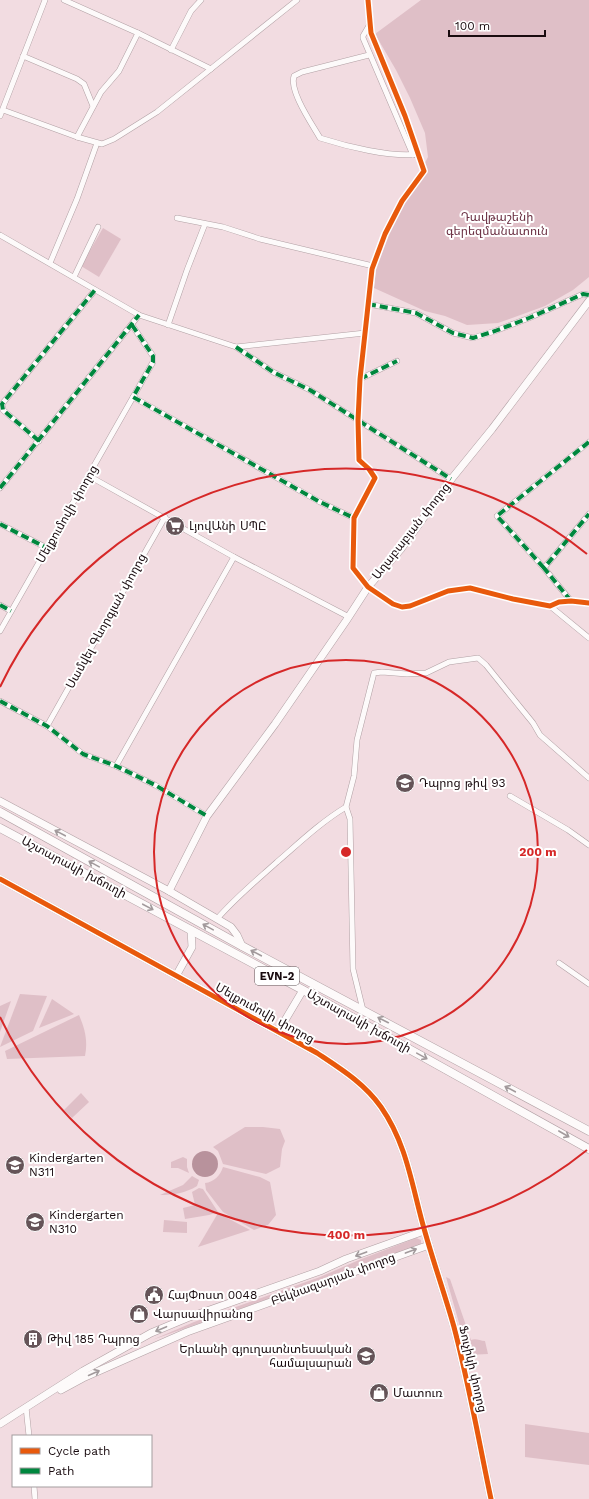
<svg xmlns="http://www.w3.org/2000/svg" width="589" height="1499" font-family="'Work Sans','Noto Sans Armenian',sans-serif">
	<rect width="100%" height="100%" fill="#f2dce1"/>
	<g fill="#dfbfc7">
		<path d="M421 0H589V277L573 290 545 306 498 323 467 325 445 316 425 311 374 288 378 252 393 219 412 188 428 157 425 133 410 98 396 70 375 34Z"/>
		<path d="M103 228 121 239 99 277 81 266Z"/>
		<path d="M20 994 47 996 33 1031 0 1047Z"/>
		<path d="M52 999 74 1014 39 1028Z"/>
		<path d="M11 1001 0 1032V1006Z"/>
		<path d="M79 1015C85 1029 88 1041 85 1056L7 1059 5 1051Z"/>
		<path d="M81 1093 89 1102 72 1118 64 1110Z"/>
		<path d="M245 1127H263L280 1129 285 1141 282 1149 280 1167 266 1174 223 1164 218 1151 213 1147Z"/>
		<path d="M183 1157 187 1159V1167L189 1173 178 1168H171V1162Z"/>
		<path d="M223 1167 260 1177 270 1182 276 1215 268 1225 254 1230 223 1212 206 1190 205 1183C214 1182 220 1176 223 1167Z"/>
		<path d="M192 1176 199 1180 197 1186C186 1193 173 1195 160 1195L183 1185Z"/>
		<path d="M199 1188 203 1189 218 1212 209 1215 185 1219 183 1208 195 1205 192 1192Z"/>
		<path d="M218 1213 250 1230 198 1247Z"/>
		<path d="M164 1220 187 1222V1233L163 1232Z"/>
		<path d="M416 1238 421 1240V1245L152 1340 194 1322 320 1277 359 1260Z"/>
		<path d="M446 1277 450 1279 471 1340C476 1338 480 1341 485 1341L488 1354 468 1355Z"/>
		<path d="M525 1424 589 1433V1465L525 1457Z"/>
	</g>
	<circle fill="#b8929c" cx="205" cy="1164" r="13"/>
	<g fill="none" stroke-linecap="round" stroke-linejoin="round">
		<defs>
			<g id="street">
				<path d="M64 0 138 33 119 71 101 92 77 137"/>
				<path d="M368 0 371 33 405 116 424 171 402 201 385 234 372 269 360 379 358 420 359 460 369 469 375 478 354 518 353 568 368 587 393 604 402 607 410 606 448 591 470 588 513 599 550 606 559 602 571 601 589 603"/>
				<path d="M370 24 363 36V38L413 155"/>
				<path d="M138 33 211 69"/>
				<path d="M171 50 191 11 201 0"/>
				<path d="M369 55 302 72 294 76C289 91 312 124 320 138 345 146 392 158 418 154"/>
				<path d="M23 56 77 79 84 84 93 106"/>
				<path d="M3 110 77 137 102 144 114 139 157 112 297 0"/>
				<path d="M0 116 45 0"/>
				<path d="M177 218 223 227 260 239 373 266"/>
				<path d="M0 235 139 315 236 347 365 333"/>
				<path d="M50 263 77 199 97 143"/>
				<path d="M74 277 98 227"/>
				<path d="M368 304 416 313 453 333 473 338 495 331 529 318 583 294 589 295"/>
				<path d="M168 325 187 270 205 224"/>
				<path d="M236 347 273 372 310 390 451 479"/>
				<path d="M360 379 397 361"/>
				<path d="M133 397 320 502 354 518"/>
				<path d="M39 441 3 410 2 404 95 290"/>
				<path d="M89 476 234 557 349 617"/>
				<path d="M0 488 139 315"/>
				<path d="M0 524 47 548"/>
				<path d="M544 568 497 516 589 442"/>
				<path d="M571 601 544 568 589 514"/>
				<path d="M0 605 11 611"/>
				<path d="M550 606 589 638"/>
				<path d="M0 631 153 362V356L132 325"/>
				<path d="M0 701 47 726 83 754 116 766 155 785 207 816"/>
				<path d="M47 726 165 517"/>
				<path d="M116 766 234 557"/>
				<path d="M510 796 568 830 589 845"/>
				<path d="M346 807 350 819 353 969 363 1010"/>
				<path d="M217 919C235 898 256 881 277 862 299 843 321 822 346 807L354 776 357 740 374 673 382 672 407 674 426 673 449 662 478 658 486 665 507 691 533 723 540 735 589 778"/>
				<path d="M559 963 589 984"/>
				<path d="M26 1407 29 1436"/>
				<path d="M34 1486 35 1499"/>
			</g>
			<g id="secondary">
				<path d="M0 801 169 891 231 927 237 935 242 946"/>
				<path d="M0 879 317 1053C341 1069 364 1083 381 1107 408 1146 412 1188 425 1232 434 1264 445 1295 454 1327 469 1384 479 1442 491 1499"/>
				<path d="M169 891 207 816 275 724 346 621 368 587 401 549 453 477 492 429 589 301"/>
				<path d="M176 976 192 947 191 930"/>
				<path d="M278 1032 303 990"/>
				<path d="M61 1390 85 1377 187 1332 429 1245"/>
				<path d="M0 1424 83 1371 151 1333 187 1318 320 1271 346 1259 424 1231"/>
			</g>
			<g id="primary">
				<path d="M0 812 242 946 589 1131"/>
				<path d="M0 828 303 990 589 1149"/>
			</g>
		</defs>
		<use href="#street" stroke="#b1a0a4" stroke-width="6"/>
		<use href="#secondary" stroke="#b1a0a4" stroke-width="8"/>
		<use href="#primary" stroke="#b1a0a4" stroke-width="9"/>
		<use href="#street" stroke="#fdfafa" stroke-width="5"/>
		<use href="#secondary" stroke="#fdfafa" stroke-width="7"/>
		<use href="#primary" stroke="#fdfafa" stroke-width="8"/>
		<g stroke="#00873e" stroke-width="4" stroke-dasharray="8 4" stroke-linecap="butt">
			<path d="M368 304 416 313 453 333 473 338 495 331 529 318 583 294 589 295"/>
			<path d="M132 325 153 356V362L133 397 320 502 354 518"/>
			<path d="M236 347 273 372 310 390 451 479"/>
			<path d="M360 379 397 361"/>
			<path d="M39 441 3 410 2 404 95 290"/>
			<path d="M0 488 139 315"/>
			<path d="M0 524 47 548"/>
			<path d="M544 568 497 516 589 442"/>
			<path d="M571 601 544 568 589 514"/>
			<path d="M0 605 11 611"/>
			<path d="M0 701 47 726 83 754 116 766 155 785 207 816"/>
		</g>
		<defs>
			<g id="cycleway">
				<path d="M368 0 371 33 405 116 424 171 402 201 385 234 372 269 360 379 358 420 359 460 369 469 375 478 354 518 353 568 368 587 393 604 402 607 410 606 448 591 470 588 513 599 550 606 559 602 571 601 589 603"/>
				<path d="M0 879 317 1053C341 1069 364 1083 381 1107 408 1146 412 1188 425 1232 434 1264 445 1295 454 1327 469 1384 479 1442 491 1499"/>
			</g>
		</defs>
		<use href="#cycleway" stroke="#fff" stroke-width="8"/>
		<use href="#cycleway" stroke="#e8590c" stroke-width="5"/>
	</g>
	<defs><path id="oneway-shaft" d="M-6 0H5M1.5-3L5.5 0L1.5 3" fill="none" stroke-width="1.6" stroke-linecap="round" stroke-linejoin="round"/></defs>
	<g stroke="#a29a9c">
		<use href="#oneway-shaft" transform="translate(60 833) rotate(-152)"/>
		<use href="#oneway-shaft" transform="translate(94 864) rotate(-151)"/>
		<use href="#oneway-shaft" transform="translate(148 907) rotate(28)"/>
		<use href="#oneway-shaft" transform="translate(208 927) rotate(-151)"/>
		<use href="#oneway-shaft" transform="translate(256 953) rotate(-152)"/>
		<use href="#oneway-shaft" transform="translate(383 1020) rotate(-153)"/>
		<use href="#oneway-shaft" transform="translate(422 1056) rotate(29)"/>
		<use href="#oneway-shaft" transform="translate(510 1089) rotate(-152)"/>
		<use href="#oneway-shaft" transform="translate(564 1134) rotate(30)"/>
		<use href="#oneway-shaft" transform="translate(411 1251) rotate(-20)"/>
		<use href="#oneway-shaft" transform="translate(361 1254) rotate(160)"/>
		<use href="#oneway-shaft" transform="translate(161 1329) rotate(157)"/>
		<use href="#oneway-shaft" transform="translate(94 1373) rotate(-24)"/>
	</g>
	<g fill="none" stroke="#d62828" stroke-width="2">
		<circle cx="346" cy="852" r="192"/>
		<path d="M587 1150A383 383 0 0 1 0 1017M0 687A383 383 0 0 1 587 554"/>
	</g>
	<defs>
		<symbol id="supermarket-disc" viewBox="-11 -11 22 22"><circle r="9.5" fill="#655458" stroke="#fff"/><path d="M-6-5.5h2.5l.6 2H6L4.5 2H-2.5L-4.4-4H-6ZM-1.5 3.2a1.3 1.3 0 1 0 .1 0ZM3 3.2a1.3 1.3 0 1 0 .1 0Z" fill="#fff"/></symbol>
		<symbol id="school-disc" viewBox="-11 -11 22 22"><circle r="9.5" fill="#655458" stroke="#fff"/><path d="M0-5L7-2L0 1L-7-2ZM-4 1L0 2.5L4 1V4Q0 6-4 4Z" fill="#fff"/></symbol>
		<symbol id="civic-disc" viewBox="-11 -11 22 22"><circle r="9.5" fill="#655458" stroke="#fff"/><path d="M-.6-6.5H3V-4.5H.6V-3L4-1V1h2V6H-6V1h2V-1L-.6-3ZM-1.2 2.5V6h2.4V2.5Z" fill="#fff"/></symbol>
		<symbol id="shop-disc" viewBox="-11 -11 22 22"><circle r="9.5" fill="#655458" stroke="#fff"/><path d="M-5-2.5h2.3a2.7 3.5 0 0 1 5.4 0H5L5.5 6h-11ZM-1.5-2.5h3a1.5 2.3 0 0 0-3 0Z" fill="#fff"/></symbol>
		<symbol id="building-disc" viewBox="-11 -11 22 22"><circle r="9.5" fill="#655458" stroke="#fff"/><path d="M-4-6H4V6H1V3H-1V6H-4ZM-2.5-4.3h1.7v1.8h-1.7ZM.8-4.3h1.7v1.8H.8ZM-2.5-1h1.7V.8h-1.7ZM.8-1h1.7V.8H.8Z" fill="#fff"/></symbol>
		<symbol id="university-disc" viewBox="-11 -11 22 22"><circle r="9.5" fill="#655458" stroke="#fff"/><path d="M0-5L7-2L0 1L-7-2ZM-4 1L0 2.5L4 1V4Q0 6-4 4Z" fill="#fff"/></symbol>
	</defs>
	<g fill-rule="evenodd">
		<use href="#supermarket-disc" x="164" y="515" width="22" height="22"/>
		<use href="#school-disc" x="394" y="772" width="22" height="22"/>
		<use href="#school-disc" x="4" y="1154" width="22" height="22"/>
		<use href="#school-disc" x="24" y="1211" width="22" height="22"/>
		<use href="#civic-disc" x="143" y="1284" width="22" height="22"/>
		<use href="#shop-disc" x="128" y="1303" width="22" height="22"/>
		<use href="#building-disc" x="22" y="1328" width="22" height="22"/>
		<use href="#university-disc" x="355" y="1345" width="22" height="22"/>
		<use href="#shop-disc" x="368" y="1382" width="22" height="22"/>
	</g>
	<g text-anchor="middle" stroke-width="4" stroke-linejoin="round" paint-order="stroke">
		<rect fill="#fff" stroke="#5e5457" stroke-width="1" x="255" y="967" width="44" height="18" rx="3"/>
		<g font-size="11" font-weight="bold" fill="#190b0f">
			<text x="277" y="980">EVN-2</text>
		</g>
		<g font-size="12" fill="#6b3043" stroke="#fff">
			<text x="497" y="221">Դավթաշենի<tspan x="497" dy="14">գերեզմանատուն</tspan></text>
		</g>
		<g font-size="12" fill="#190b0f" stroke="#fff">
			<text transform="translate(67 514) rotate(-60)" y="4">Մելքումովի փողոց</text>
			<text transform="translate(411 531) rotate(-52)" y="4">Աղաբաբյան փողոց</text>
			<text transform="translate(106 621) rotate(-61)" y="4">Սամվել Գևորգյան փողոց</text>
			<text transform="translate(74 867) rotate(28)" y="4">Աշտարակի խճուղի</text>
			<text transform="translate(265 1013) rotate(29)" y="4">Մելքումովի փողոց</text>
			<text transform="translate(359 1021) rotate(29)" y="4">Աշտարակի խճուղի</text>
			<text transform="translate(333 1279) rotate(-20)" y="4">Բեկնազարյան փողոց</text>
			<text transform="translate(473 1369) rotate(77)" y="4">Ֆուչիկի փողոց</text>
		</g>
		<g font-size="12" fill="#190b0f" stroke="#fff" text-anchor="start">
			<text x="189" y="530">ԼյովԱնի ՍՊԸ</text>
			<text x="419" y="787">Դպրոց թիվ 93</text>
			<text x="29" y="1162">Kindergarten<tspan x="29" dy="14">N311</tspan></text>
			<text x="49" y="1219">Kindergarten<tspan x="49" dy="14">N310</tspan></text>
			<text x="168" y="1299">ՀայՓոստ 0048</text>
			<text x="153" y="1318">Վարսավիրանոց</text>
			<text x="47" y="1343">Թիվ 185 Դպրոց</text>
			<text x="352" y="1353" text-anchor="end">Երևանի գյուղատնտեսական<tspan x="352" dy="14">համալսարան</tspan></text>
			<text x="393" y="1397">Մատուռ</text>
		</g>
	</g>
	<circle cx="346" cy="852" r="6" fill="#d62828" stroke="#fff" stroke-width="2"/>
	<g font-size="12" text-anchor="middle" font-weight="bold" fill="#d62828" stroke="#fff" stroke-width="4" stroke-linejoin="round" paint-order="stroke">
		<text x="538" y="856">200 m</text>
		<text x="346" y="1239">400 m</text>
	</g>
	<rect x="12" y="1435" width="140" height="52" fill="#ffffff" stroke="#a39d9f"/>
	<rect x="20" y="1448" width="20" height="6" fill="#e8590c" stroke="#a39d9f"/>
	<text x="48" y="1455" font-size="12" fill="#190b0f">Cycle path</text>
	<rect x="20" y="1468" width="20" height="6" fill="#00873e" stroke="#a39d9f"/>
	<text x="48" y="1475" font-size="12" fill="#190b0f">Path</text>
	<path d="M449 30v6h96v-6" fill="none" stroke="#190b0f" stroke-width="2"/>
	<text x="455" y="30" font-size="12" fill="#190b0f" stroke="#ffffff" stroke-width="3" paint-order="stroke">100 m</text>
</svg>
